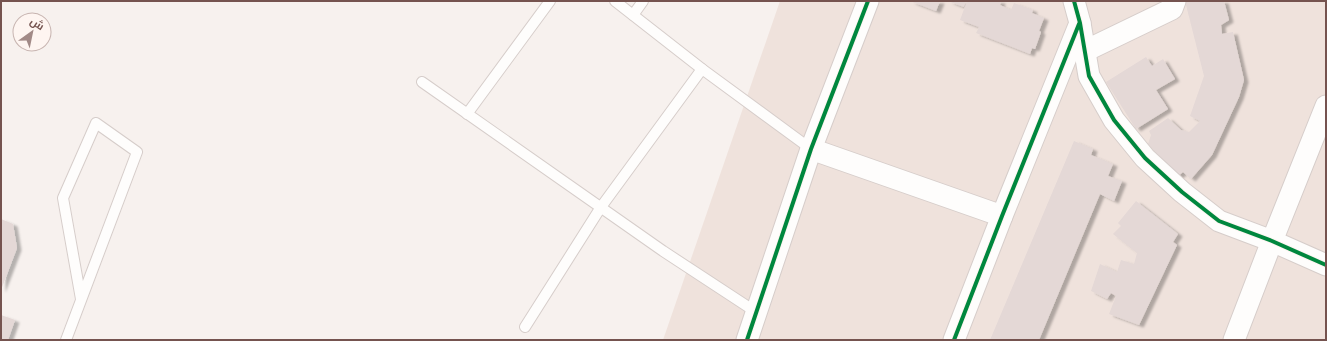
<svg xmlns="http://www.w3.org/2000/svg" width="1327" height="341" font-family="Commissioner,Cairo,sans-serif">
	<defs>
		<filter id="shadow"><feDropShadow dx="4.5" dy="2.5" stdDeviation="1" flood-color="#0004"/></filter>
	</defs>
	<rect width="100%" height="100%" fill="#f7f1ee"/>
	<path fill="#efe2dc" d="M780 1H1326V340H663Z"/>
	<g fill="#e4d8d6" filter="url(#shadow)">
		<path d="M910 1H940L936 11Z"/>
		<path d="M948 1H966L964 7Z"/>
		<path d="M967 1H1001L1000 5 1011 10 1014 3 1033 10 1032 13 1044 18 1039 31 1041 32 1035 49 1032 48 1030 54 976 33 979 27 960 20Z"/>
		<path d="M1185 1H1224L1229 20 1221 25 1222 34 1233 32 1244 80 1239 97 1212 155 1191 179 1183 172 1177 177 1148 144 1151 135 1149 131 1168 118 1181 130 1189 132 1200 121 1190 116 1204 76Z"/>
		<path d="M1146 57 1152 66 1163 59 1175 79 1156 90 1168 109 1136 129 1106 82Z"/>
		<path d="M1074 141 1093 149 1091 155 1113 164 1108 176 1122 181 1114 201 1100 194 1039 340H990Z"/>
		<path d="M1136 201 1178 234 1173 242 1177 245 1139 325 1109 314 1116 296 1111 293 1107 299 1091 291 1100 264 1117 272 1121 260 1134 264 1137 253 1113 234 1121 226 1118 223Z"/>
		<path d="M1 219 13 224 17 248 1 290Z"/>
		<path d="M1 315 15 320 8 340H1Z"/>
	</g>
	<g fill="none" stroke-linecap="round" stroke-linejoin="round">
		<defs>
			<g id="service">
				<path d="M615 1 702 69"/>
				<path d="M633 15 643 1"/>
				<path d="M422 82 663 251 756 312"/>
				<path d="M467 114 550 1"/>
				<path d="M525 327 601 207 702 69 811 149"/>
				<path d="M66 340 137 152 96 123 63 198 81 299"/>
			</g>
			<g id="minor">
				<path d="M1074 1 1080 23 1089 76 1114 120 1145 158 1182 192 1219 221 1272 241 1326 265"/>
				<path d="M1085 51 1172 9 1175 1"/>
				<path d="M811 149 1002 216"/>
				<path d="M747 340 811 149 868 1"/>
				<path d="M954 340 1002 216 1080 23"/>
				<path d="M1234 340 1272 241 1326 106"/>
			</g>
		</defs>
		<use href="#service" stroke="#d6cdca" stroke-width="12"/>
		<use href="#minor" stroke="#d6cdca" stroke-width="23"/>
		<use href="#service" stroke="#fefdfc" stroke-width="10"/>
		<use href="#minor" stroke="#fefdfc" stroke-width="21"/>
		<defs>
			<g id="cycleway">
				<path d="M1074 1 1080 23 1089 76 1114 120 1145 158 1182 192 1219 221 1272 241 1326 265"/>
				<path d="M747 340 811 149 868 1"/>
				<path d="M954 340 1002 216 1079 24"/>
			</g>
		</defs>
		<use href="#cycleway" stroke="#fef5f1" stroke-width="6"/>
		<use href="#cycleway" stroke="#00873e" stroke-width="4"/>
	</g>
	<rect width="1327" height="341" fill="none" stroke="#75534f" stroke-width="4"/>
	<g transform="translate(32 32) rotate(33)"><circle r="19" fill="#fef5f1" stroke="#c7b4b0"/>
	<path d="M0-3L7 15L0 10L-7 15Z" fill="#a28a87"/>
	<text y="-6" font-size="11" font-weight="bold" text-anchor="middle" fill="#75534f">ش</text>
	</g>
</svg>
